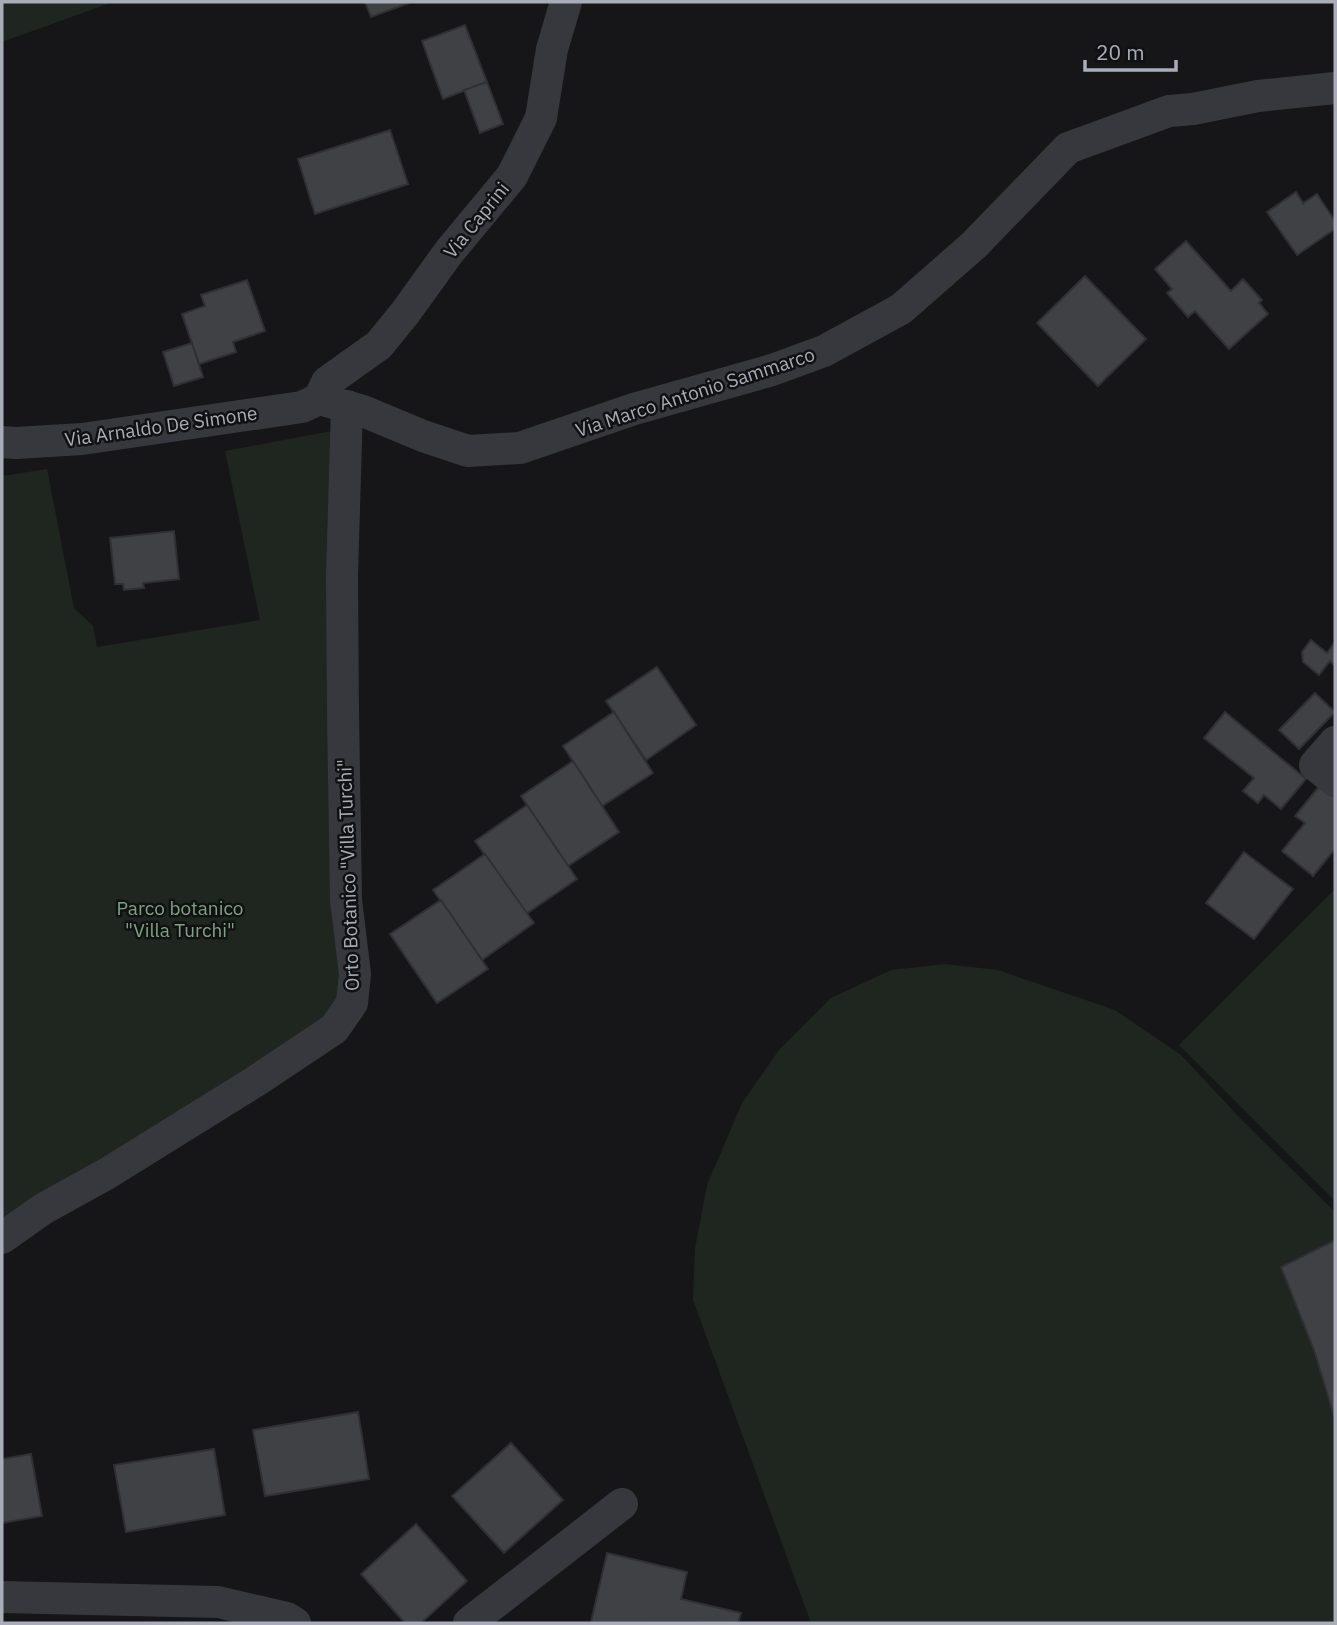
<svg xmlns="http://www.w3.org/2000/svg" width="1337" height="1625" font-family="'IBM Plex Sans',sans-serif">
	<rect width="100%" height="100%" fill="#161618"/>
	<g fill="#1e261f">
		<path d="M2 2H113L2 42Z"/>
		<path d="M359 426 352 1003 2 1249V476L47 469 74 608 93 626 97 647 260 620 225 451Z"/>
		<path d="M1335 889V1201L1179 1045Z"/>
		<path d="M945 964 998 970 1115 1010 1181 1055 1240 1118 1335 1212V1623H811L693 1300 695 1248 707 1185 742 1103 779 1050 831 998 891 970Z"/>
	</g>
	<g fill="#404145" stroke="#303034" stroke-width="2">
		<path d="M365 2H409V3L371 17Z"/>
		<path d="M465 25 487 82 443 99 422 41Z"/>
		<path d="M487 82 503 124 480 133 464 90Z"/>
		<path d="M390 130 408 184 315 214 298 159Z"/>
		<path d="M1296 192 1303 203 1317 194 1335 221V229L1297 255 1267 212Z"/>
		<path d="M1186 241 1231 291 1243 279 1262 300 1259 303 1268 314 1229 349 1195 311 1188 317 1167 293 1172 289 1155 269Z"/>
		<path d="M1085 276 1146 339 1098 386 1037 323Z"/>
		<path d="M247 280 265 331 233 342 236 352 199 364 182 314 205 306 201 295Z"/>
		<path d="M192 343 203 377 174 386 163 352Z"/>
		<path d="M174 531 179 579 143 583 144 588 124 590 123 584H115L110 538Z"/>
		<path d="M1311 640 1327 653 1335 642V666L1330 661 1319 675 1303 662 1302 652Z"/>
		<path d="M657 667 696 725 646 760 606 701Z"/>
		<path d="M1315 693 1335 712 1299 749 1279 730Z"/>
		<path d="M614 712 653 773 602 806 563 746Z"/>
		<path d="M1225 712 1306 779 1281 809 1264 795 1258 803 1243 791 1254 778 1204 738Z"/>
		<path d="M573 761 619 832 568 866 521 796Z"/>
		<path d="M1326 778 1335 786V849L1313 876 1282 851 1305 823 1295 816Z"/>
		<path d="M527 805 577 879 526 914 475 841Z"/>
		<path d="M1244 852 1293 889 1254 939 1206 903Z"/>
		<path d="M485 854 534 923 482 960 433 890Z"/>
		<path d="M441 900 488 969 437 1003 390 934Z"/>
		<path d="M1335 1240V1419L1314 1350 1281 1267Z"/>
		<path d="M358 1412 369 1479 265 1496 253 1430Z"/>
		<path d="M511 1443 563 1500 504 1553 452 1496Z"/>
		<path d="M214 1449 225 1515 126 1532 114 1465Z"/>
		<path d="M31 1454 42 1516 2 1523V1459Z"/>
		<path d="M416 1524 467 1581 421 1623H405L361 1574Z"/>
		<path d="M607 1553 687 1572 681 1599 741 1613 738 1623 591 1622Z"/>
	</g>
	<g fill="none" stroke-linecap="round" stroke-linejoin="round">
		<g stroke="#37383d" stroke-width="32">
			<path d="M319 399 363 411 423 436 468 451 520 448 634 409 772 370 824 351 901 309 974 245 1068 148 1169 111 1193 109 1258 96 1335 88"/>
			<path d="M319 399 327 382 379 345 405 313 449 252 512 176 541 118 552 49 566 2"/>
			<path d="M2 442 16 443 82 439 302 407 319 399"/>
			<path d="M1335 742 1315 765 1335 781"/>
			<path d="M2 1238 43 1209 108 1173 256 1081 334 1029 352 1003 355 974 346 900 343 712 342 576 347 406"/>
			<path d="M2 1597 218 1602 287 1618 295 1623"/>
			<path d="M469 1623 622 1504"/>
		</g>
	</g>
	<g text-anchor="middle" stroke-width="5" stroke-linejoin="round" paint-order="stroke">
		<g font-size="19" fill="#a8adb8" stroke="#111113">
			<text transform="translate(476 220) rotate(-51)" y="7">Via Caprini</text>
			<text transform="translate(695 392) rotate(-18)" y="7">Via Marco Antonio Sammarco</text>
			<text transform="translate(161 426) rotate(-8)" y="7">Via Arnaldo De Simone</text>
			<text transform="translate(348 875) rotate(-92)" y="7">Orto Botanico "Villa Turchi"</text>
		</g>
		<g font-size="19" fill="#7fa381" stroke="#111113">
			<text x="180" y="915">Parco botanico<tspan x="180" dy="22">"Villa Turchi"</tspan></text>
		</g>
	</g>
	<rect width="1337" height="1625" fill="none" stroke="#a8adb8" stroke-width="7"/>
	<path d="M1085 60v10h91v-10" fill="none" stroke="#a8adb8" stroke-width="3.5"/>
	<text x="1096" y="60" font-size="21" fill="#a8adb8" stroke="#111113" stroke-width="5" paint-order="stroke">20 m</text>
</svg>
